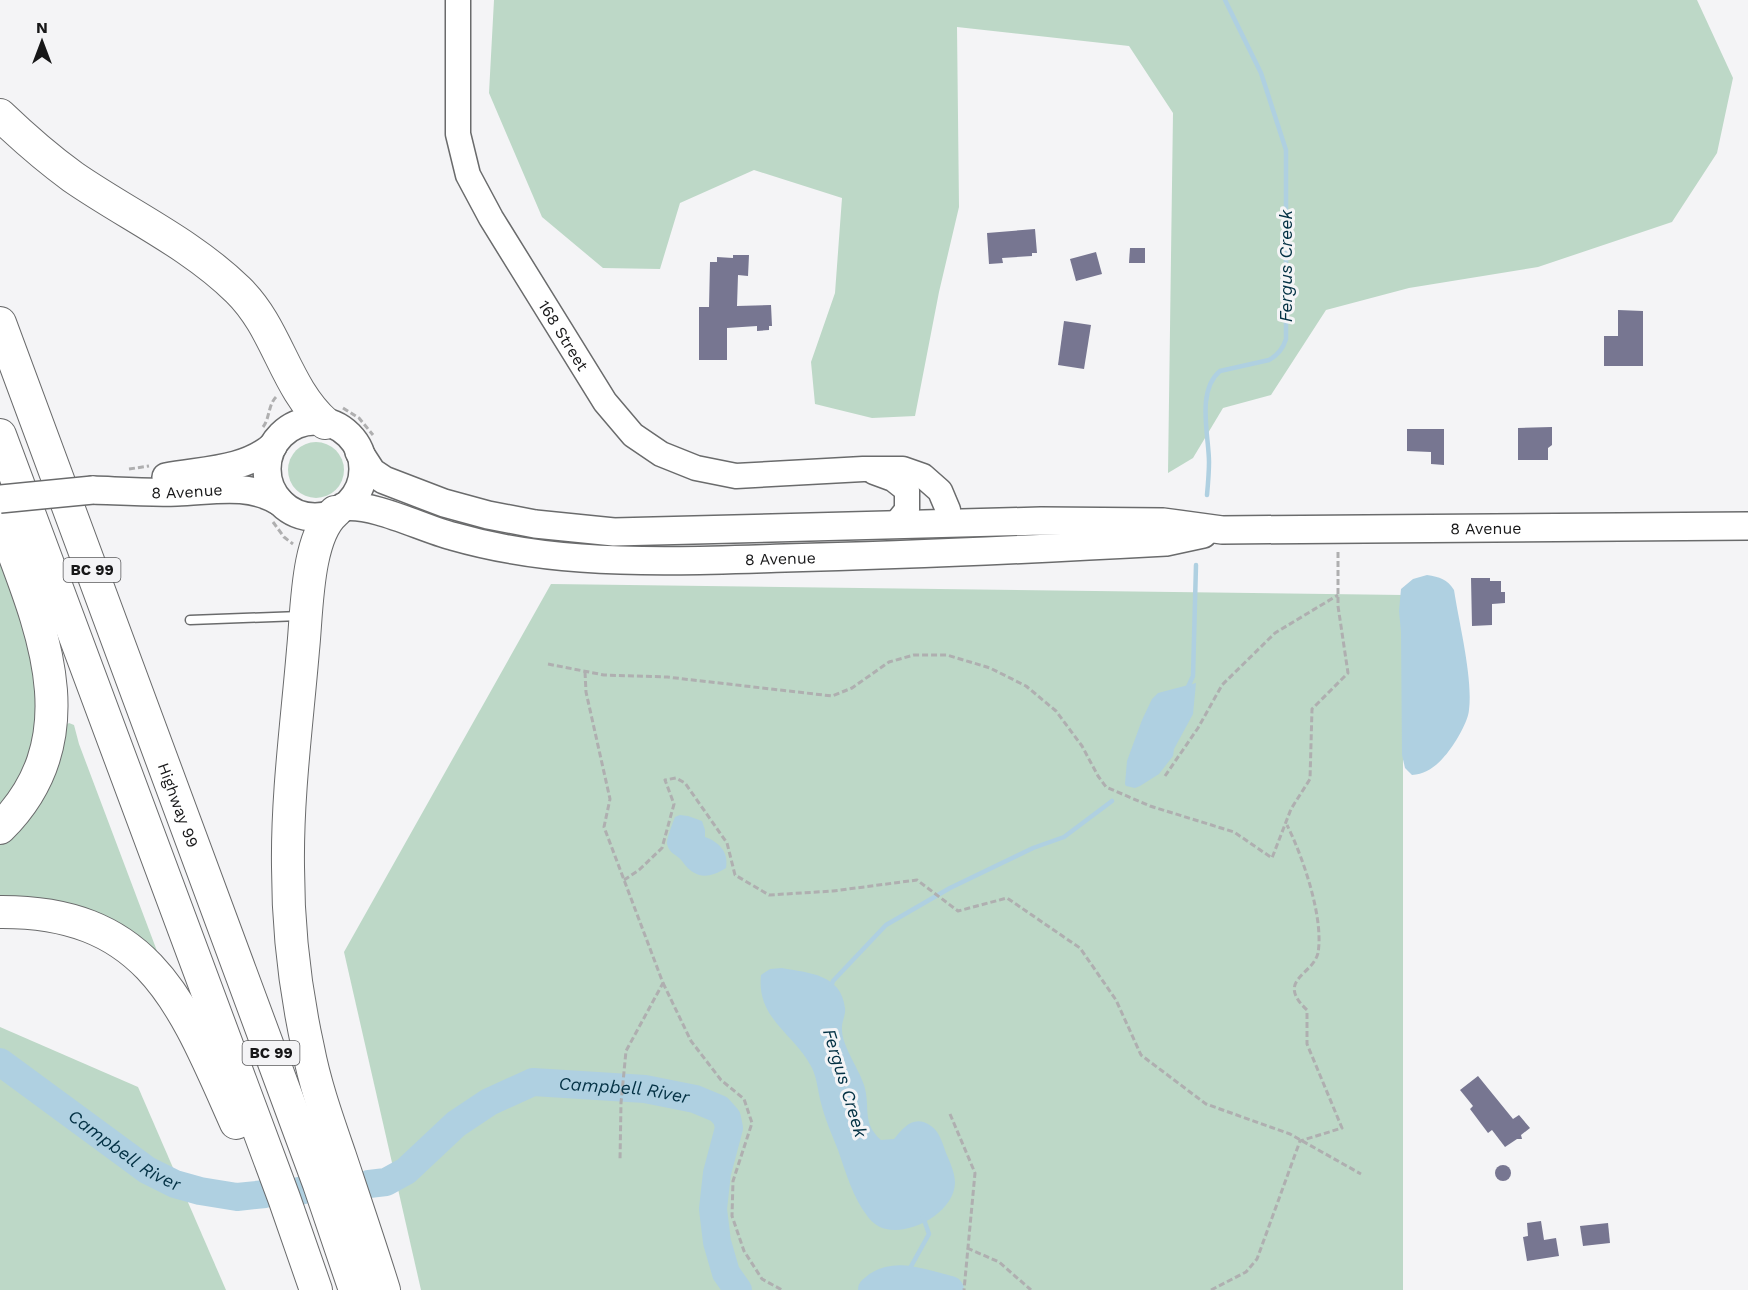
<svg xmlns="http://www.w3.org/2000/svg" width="1748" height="1290" font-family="'Work Sans',sans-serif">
	<rect width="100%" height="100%" fill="#f4f4f6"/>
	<g fill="#bdd8c7">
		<path d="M494 0H1697L1733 78 1717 153 1672 222 1538 267 1409 288 1326 310 1271 395 1223 408 1193 458 1168 473 1173 113 1129 46 957 27 959 207 939 292 915 416 872 418 815 404 811 362 835 293 842 198 754 170 680 203 660 269 603 268 542 217 489 93Z"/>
		<circle cx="316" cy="470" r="28"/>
		<path d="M0 556C30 637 65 731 0 804Z"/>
		<path d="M551 584 1403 595V1290H421L344 952Z"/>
		<path d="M69 723 74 725 79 744 157 951 155 953C141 941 127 928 110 919 75 901 38 898 0 896V840L64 727Z"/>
		<path d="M0 1027 138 1087 226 1290H0Z"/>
	</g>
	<g fill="#afd0e1">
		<path d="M1427 575C1440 577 1447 579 1454 590 1459 623 1473 678 1469 710 1468 723 1452 749 1443 758 1434 768 1425 774 1412 775L1405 768 1402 755 1401 632 1399 611 1401 589 1413 579Z"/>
		<path d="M1196 683 1193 714 1174 749 1173 756 1159 774 1140 786 1135 788 1126 786 1125 784 1127 761 1142 720 1152 699 1158 693Z"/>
		<path d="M680 815 688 816 702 821 705 830V837C719 842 729 852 726 868 707 880 694 878 682 861 678 855 669 854 667 844 666 840 673 822 675 817Z"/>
		<path d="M782 968C809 973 841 974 845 1008 846 1015 841 1023 842 1030 842 1046 859 1069 864 1085 871 1107 861 1122 881 1140L894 1139C904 1127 914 1114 931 1126 939 1131 943 1144 946 1153 950 1162 955 1173 955 1183 954 1212 912 1235 886 1229 878 1227 873 1223 868 1217 853 1198 846 1173 838 1150 832 1135 825 1119 821 1103 818 1092 817 1078 812 1068 795 1034 756 1019 761 975L770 969Z"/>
	</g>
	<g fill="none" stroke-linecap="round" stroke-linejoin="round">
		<g stroke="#afd0e1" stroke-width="4.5">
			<path d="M1207 495C1208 484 1209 473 1209 462 1209 436 1196 391 1220 371L1269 360C1278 355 1283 349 1286 339V150L1261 73 1225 0"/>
			<path d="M1188 687 1193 676 1196 565"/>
			<path d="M831 987 833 981 886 925 950 888 1033 848 1064 837 1112 801"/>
			<path d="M904 1279 929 1234 923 1217"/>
		</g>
		<g stroke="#afd0e1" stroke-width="28">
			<path id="s1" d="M0 1062 147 1170 175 1184 200 1191 237 1197 265 1194"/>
			<path id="s2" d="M369 1184 386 1182 406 1171 456 1124 489 1102 533 1082 645 1089 695 1099 719 1109 727 1118 729 1128 717 1173 713 1209 717 1242 726 1273 738 1290"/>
			<path d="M299 1191 304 1190"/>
			<path d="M872 1290C893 1269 924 1284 950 1290"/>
		</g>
	</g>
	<g fill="#777691">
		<path d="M1035 229 1037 253H1032V256L1002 258 1003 263 989 264 987 233Z"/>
		<path d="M1130 248H1145V263H1129Z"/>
		<path d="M1096 252 1102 274 1076 281 1070 259Z"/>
		<path d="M733 255H749L748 276 738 275 737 306 771 305 772 326H769V330L757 331V326L727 328V360H699V307H709L710 262H717V257L733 258Z"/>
		<path d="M1618 310 1643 311V366H1604V336H1618Z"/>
		<path d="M1064 321 1091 325 1084 369 1058 365Z"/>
		<path d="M1552 427V445L1548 448V460H1518V428Z"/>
		<path d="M1407 429H1444V465L1431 464V452L1407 451Z"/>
		<path d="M1471 578H1490V581H1501V592H1505V603L1492 604V625L1472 626Z"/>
		<path d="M1478 1076 1513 1119 1519 1115 1530 1128 1521 1135 1522 1139H1517L1505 1147 1492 1130 1488 1133 1470 1109 1473 1106 1460 1090Z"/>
		<circle cx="1503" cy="1173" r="8"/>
		<path d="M1541 1221 1544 1240 1556 1238 1559 1256 1527 1261 1523 1237 1528 1236 1527 1223Z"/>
		<path d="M1608 1223 1610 1243 1583 1246 1580 1226Z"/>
	</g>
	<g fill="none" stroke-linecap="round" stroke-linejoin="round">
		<defs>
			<path id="lane" d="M190 620 300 616"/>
			<g id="secondary">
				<path id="s3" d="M458 0V134L468 175 491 218 605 402 633 435 661 454 696 468 736 476 863 469H903L923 476 940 491 948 510V523"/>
				<path d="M874 472 893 479 907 490V510L895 525"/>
			</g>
			<g id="primary">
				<circle cx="315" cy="469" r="48"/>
				<path id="s4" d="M359 452 372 472 384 480 444 503 488 515 535 524 614 532 1041 521 1163 522 1222 530 1748 526"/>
				<path d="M166 477C202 470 244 471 273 446"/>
				<path id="s5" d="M93 490C121 491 149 493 177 492 212 491 248 482 280 502"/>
				<path id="s6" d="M343 507C374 503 421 528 452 536 494 548 537 555 581 558 649 563 718 560 785 558 912 555 1039 549 1166 542L1203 534"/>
			</g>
			<g id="highway">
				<path d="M0 115C23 137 47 158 73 177 128 215 190 243 238 290 278 329 284 386 325 423"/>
				<path id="s7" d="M0 323 319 1184 355 1290"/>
				<path d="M0 435 284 1198 316 1290"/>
				<path d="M335 512C306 537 307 613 303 650 297 722 287 795 288 867 288 928 295 989 308 1048 315 1085 328 1121 340 1156 355 1201 370 1245 384 1290"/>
				<path d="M0 517C38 620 94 735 0 828"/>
				<path d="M0 912C150 911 183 1004 236 1123"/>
			</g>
		</defs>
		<use href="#lane" stroke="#6a6b6c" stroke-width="11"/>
		<use href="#secondary" stroke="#6a6b6c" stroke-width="27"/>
		<use href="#primary" stroke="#6a6b6c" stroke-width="30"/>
		<use href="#highway" stroke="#6a6b6c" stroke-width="34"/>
		<g stroke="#afafb0" stroke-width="3" stroke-dasharray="6 3" stroke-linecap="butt">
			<path d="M343 408 359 418 373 435"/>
			<path d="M263 427C270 418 268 404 277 396"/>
			<path d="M129 469 149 466"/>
			<path d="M273 522 284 537 293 544"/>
			<path d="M548 664 604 675 667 677 832 696 852 688 889 662 914 655H947L990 668 1026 686 1056 711 1082 746 1098 776 1106 787 1150 806 1234 832 1272 858 1291 809 1310 779 1312 709 1348 673 1338 606V550"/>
			<path d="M585 672 586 692 610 799 604 827 663 983 626 1051 621 1103 620 1160"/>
			<path d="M1165 776 1198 728 1222 685 1275 633 1338 595"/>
			<path d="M624 880 639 870 662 848 674 804 665 780 676 778 685 783 727 843 735 875 769 895 833 891 917 880 958 911 1007 898 1080 948 1116 1000 1141 1055 1206 1104 1290 1134 1361 1174"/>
			<path d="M663 983 691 1041 721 1080 744 1099 752 1123 733 1181 732 1216 744 1251 762 1279 782 1290"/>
			<path d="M950 1114 975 1173 964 1290"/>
			<path d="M967 1248 999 1262 1031 1290"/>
			<path d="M1211 1290 1246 1272 1257 1259 1300 1141 1342 1128 1307 1044V1010C1275 980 1313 975 1318 953 1324 918 1303 857 1287 825"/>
		</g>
		<use href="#lane" stroke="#fff" stroke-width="8"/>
		<use href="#secondary" stroke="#fff" stroke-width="24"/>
		<use href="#primary" stroke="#fff" stroke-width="27"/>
		<use href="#highway" stroke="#fff" stroke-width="32"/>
		<defs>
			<path id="primary-bridge" d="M0 499 93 490"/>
		</defs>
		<use href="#primary-bridge" stroke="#6a6b6c" stroke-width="30" stroke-linecap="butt"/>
		<use href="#primary-bridge" stroke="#fff" stroke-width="27"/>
	</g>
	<g text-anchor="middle" stroke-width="6" stroke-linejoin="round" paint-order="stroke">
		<g fill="#f4f4f6" stroke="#59595b" stroke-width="1.5">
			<rect x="63.5" y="558" width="57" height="24" rx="4.5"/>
			<rect x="242.5" y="1041" width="57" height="24" rx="4.5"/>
		</g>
		<g font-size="15" font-weight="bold" fill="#171718">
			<text x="92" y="575">BC 99</text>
			<text x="271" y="1058">BC 99</text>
		</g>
		<g font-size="16" fill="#171718" stroke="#f4f4f6">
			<text dy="6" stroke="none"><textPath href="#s3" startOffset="363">168 Street</textPath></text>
			<text dy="6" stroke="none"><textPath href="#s5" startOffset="94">8 Avenue</textPath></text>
			<text dy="6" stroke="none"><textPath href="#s4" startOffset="1148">8 Avenue</textPath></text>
			<text dy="6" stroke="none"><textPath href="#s6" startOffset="444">8 Avenue</textPath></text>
			<text dy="6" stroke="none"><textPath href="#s7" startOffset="514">Highway 99</textPath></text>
		</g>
		<g font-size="18" font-style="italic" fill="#033144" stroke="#f4f4f6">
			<text transform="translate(1286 266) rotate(-90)" y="6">Fergus Creek</text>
			<text transform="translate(845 1083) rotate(73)" y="6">Fergus Creek</text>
			<text dy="6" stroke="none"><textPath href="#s2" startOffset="288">Campbell River</textPath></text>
			<text dy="6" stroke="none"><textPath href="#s1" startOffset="153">Campbell River</textPath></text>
		</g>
	</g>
	<g transform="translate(42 42)" stroke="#f4f4f6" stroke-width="4.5" paint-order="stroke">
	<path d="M0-4.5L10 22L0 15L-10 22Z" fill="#171718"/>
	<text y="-9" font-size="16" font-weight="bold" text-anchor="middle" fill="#171718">N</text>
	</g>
</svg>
